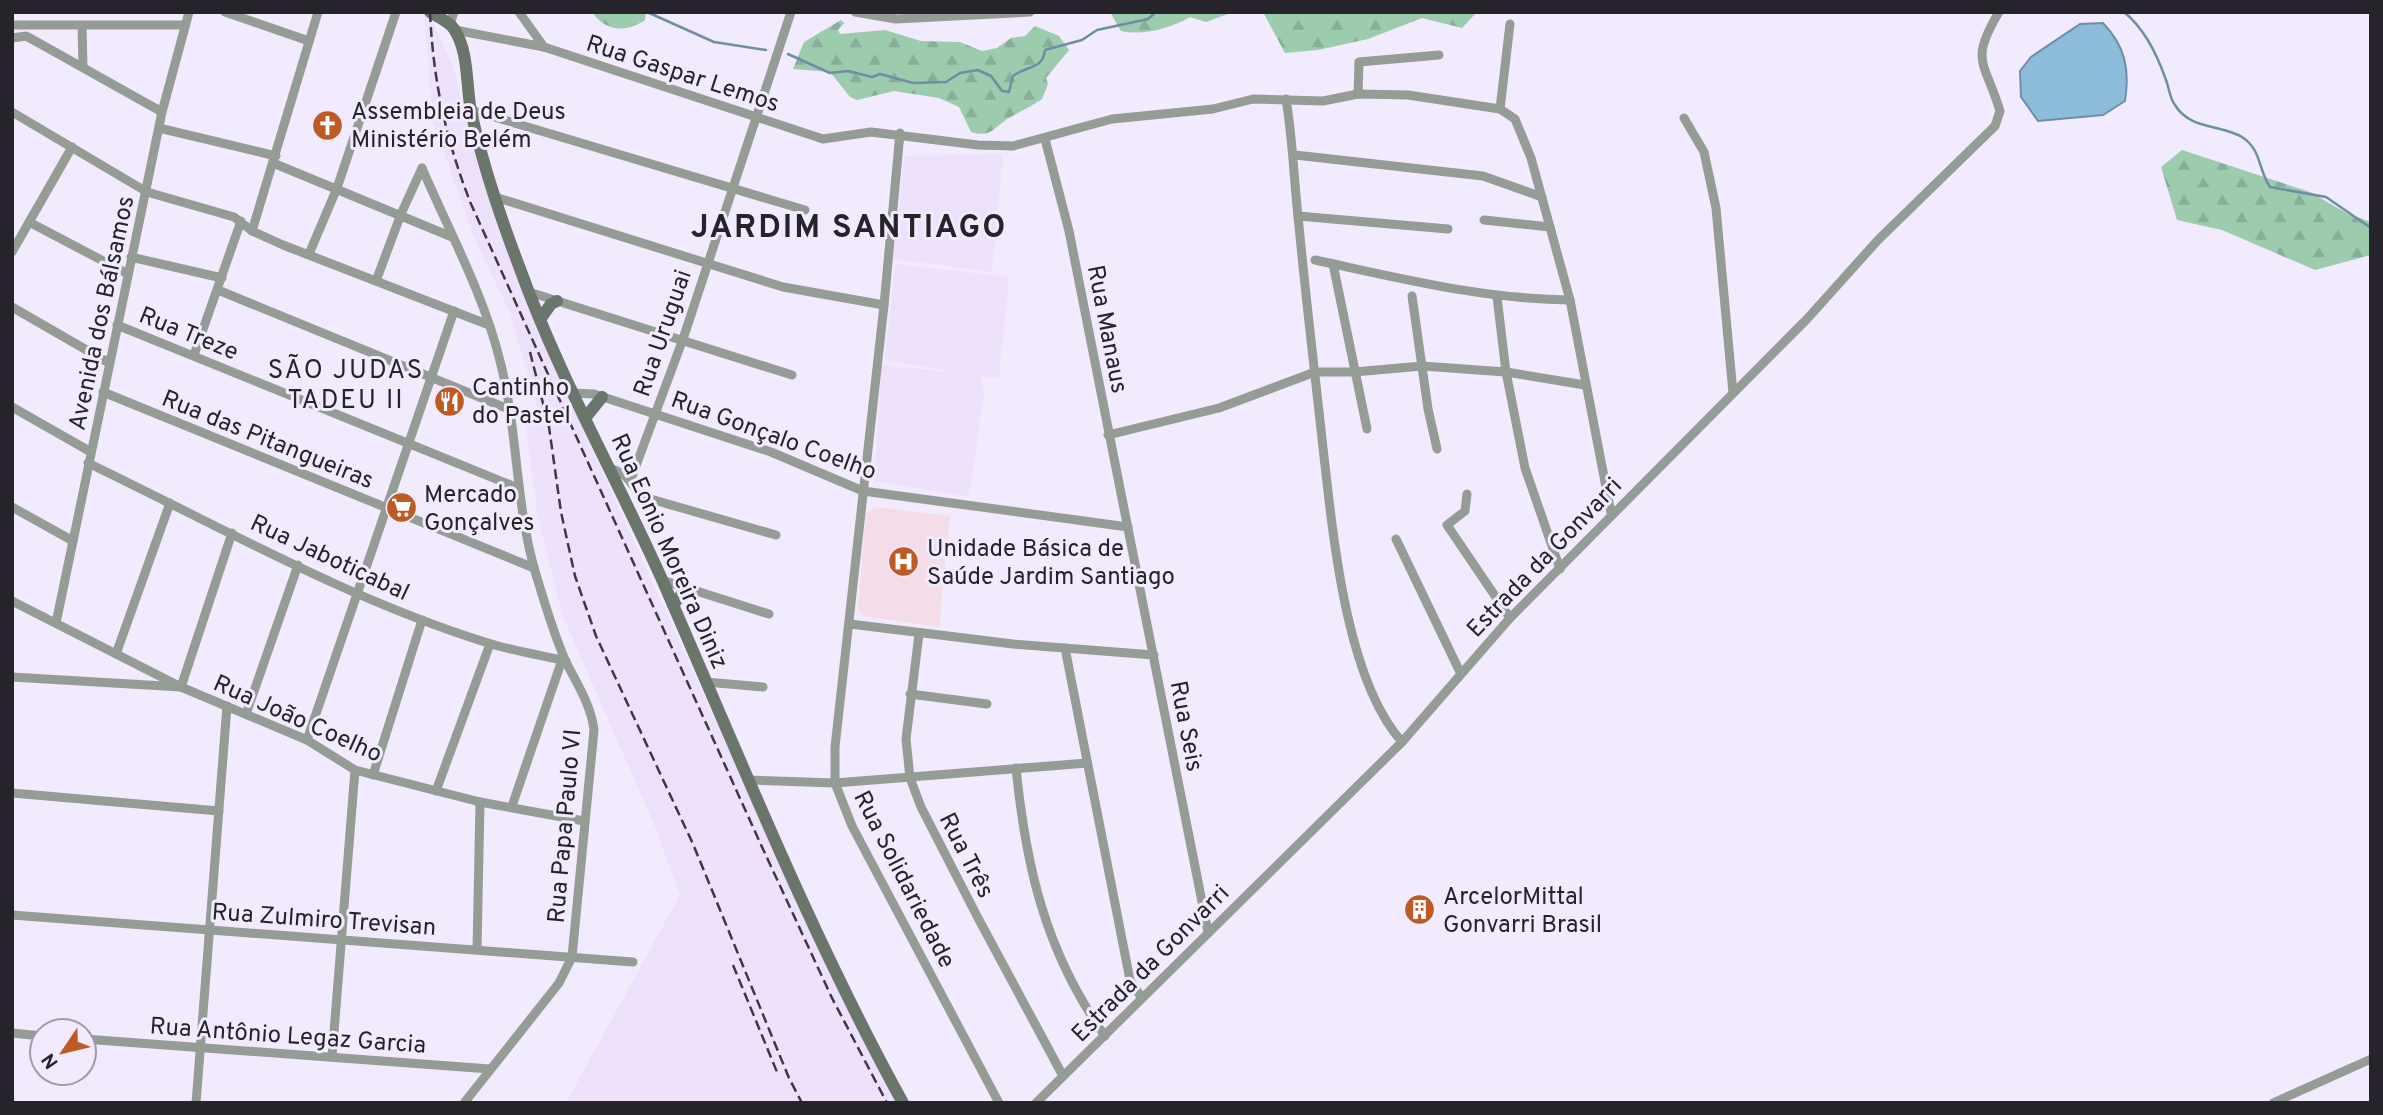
<svg xmlns="http://www.w3.org/2000/svg" width="2383" height="1115" font-family="Overpass,sans-serif">
	<defs>
		<pattern id="forest-firs" width="22" height="20" patternUnits="userSpaceOnUse" patternTransform="scale(1.75)"><rect width="22" height="20" fill="#9dcbae"/><path d="M5 1l3.5 6h-7zM16 11l3.5 6h-7z" fill="#87ae96"/></pattern>
	</defs>
	<rect width="100%" height="100%" fill="#f2eafd"/>
	<g fill="#ede1fc">
		<path d="M424 12H435V28L454 68 469 136 528 308 817 944 898 1103H566L680 895 656 829 562 614 537 512 524 410 537 408 510 313 473 235 433 120Z"/>
		<path d="M1003 154 992 272 894 259 904 156Z"/>
		<path d="M895 264 1009 277 999 378 980 376 984 393 969 497 874 481 882 365 961 373 885 360Z"/>
	</g>
	<path fill="#f4dde8" d="M876 507 950 516 939 627 864 616 858 608 866 513Z"/>
	<g fill="url(#forest-firs)">
		<path d="M592 12H646L645 20C626 33 606 32 592 12Z"/>
		<path d="M1110 12H1233L1206 22 1190 17C1171 28 1144 36 1121 31Z"/>
		<path d="M1263 12H1477L1462 28 1422 18 1368 39 1318 50 1285 53Z"/>
		<path d="M841 20 844 23 838 30 840 34 885 30 921 41 960 42 982 51 997 48 1011 38 1025 36 1035 26 1059 36 1069 50 1046 78 1048 84 1042 99C1030 107 1019 112 1007 119 994 128 990 138 971 132L959 107 939 98 894 91 857 100 850 97 830 72 793 69 804 42Z"/>
		<path d="M2182 150 2310 192 2348 214 2371 222V255L2315 270 2222 230 2177 220 2161 167Z"/>
	</g>
	<path fill="#8dbcda" stroke="#6e8ea6" stroke-width="2" d="M2103 23C2125 46 2130 69 2125 101L2103 115 2038 121 2021 97 2020 71 2031 57 2080 24Z"/>
	<g fill="none" stroke-linecap="round" stroke-linejoin="round">
		<g stroke="#6e8ea6" stroke-width="2.5">
			<path d="M647 12 714 42 766 50"/>
			<path d="M2124 12C2145 29 2157 54 2166 80 2169 88 2170 99 2175 105 2190 130 2221 124 2242 137 2262 150 2258 170 2270 187L2326 197 2371 228"/>
			<path d="M788 54 830 73 848 71 872 77 880 74 913 83 946 82 960 73 978 70 991 76 1002 91 1009 92 1013 76C1027 65 1043 70 1045 50L1082 40 1097 30 1148 19 1156 12"/>
		</g>
		<g stroke="#959c96" stroke-width="9">
			<path d="M225 12 309 41"/>
			<path d="M519 12 544 47"/>
			<path d="M855 12 896 19 1030 12"/>
			<path d="M450 24 454 12"/>
			<path d="M1510 24 1500 109 1515 119 1531 158 1570 300 1611 513"/>
			<path d="M12 25H184"/>
			<path d="M82 27 83 66"/>
			<path d="M455 30 544 47 823 139 871 132 978 145 1013 146 1112 119 1213 109 1253 99 1323 101 1358 94 1408 95 1500 109"/>
			<path d="M12 38 26 36 37 42 162 112"/>
			<path d="M1358 94 1359 62 1439 55"/>
			<path d="M1286 99C1293 141 1294 183 1299 226 1306 300 1315 374 1323 448 1333 533 1345 678 1402 742"/>
			<path d="M471 110 805 210"/>
			<path d="M12 112 147 192 234 217 252 231 283 245 489 325"/>
			<path d="M1684 118 1704 152 1716 208 1733 393"/>
			<path d="M159 128 276 156"/>
			<path d="M900 133 884 305 835 747V783L852 826 999 1103"/>
			<path d="M1045 139 1069 231 1208 932"/>
			<path d="M1295 155 1483 176 1542 197"/>
			<path d="M273 163 452 237"/>
			<path d="M422 168C449 231 484 295 500 361 518 430 515 502 535 571 544 601 553 633 566 662 577 684 591 705 594 730L572 957 559 983 464 1103"/>
			<path d="M495 197 783 287 884 305"/>
			<path d="M1298 216 1448 229"/>
			<path d="M1484 220 1550 227"/>
			<path d="M29 222 128 274"/>
			<path d="M252 231 318 12"/>
			<path d="M12 252 72 147"/>
			<path d="M309 254 337 188 396 12"/>
			<path d="M131 257 222 278"/>
			<path d="M1315 260C1400 278 1482 299 1570 300"/>
			<path d="M1333 264 1367 429"/>
			<path d="M376 281 401 214 422 168"/>
			<path d="M218 290 511 410"/>
			<path d="M529 292 792 375"/>
			<path d="M1412 296 1428 409 1437 449"/>
			<path d="M1497 297 1506 372 1525 468 1560 569"/>
			<path d="M12 307 109 363"/>
			<path d="M117 325 518 488"/>
			<path d="M194 355 241 221"/>
			<path d="M103 392 534 568"/>
			<path d="M574 393 594 394 771 452 863 491 1128 527"/>
			<path d="M12 407 91 452"/>
			<path d="M1108 435 1219 408 1315 372H1354L1422 366 1506 372 1585 385"/>
			<path d="M88 463C219 526 349 600 488 643 513 651 540 655 566 661"/>
			<path d="M610 468C635 477 629 489 647 498L776 535"/>
			<path d="M631 479 683 339 791 12"/>
			<path d="M1467 494 1465 511 1447 525 1510 618"/>
			<path d="M12 507 73 541"/>
			<path d="M1396 539 1460 672"/>
			<path d="M662 580 769 614"/>
			<path d="M12 601 181 687 307 740 355 770 480 802 584 821"/>
			<path d="M56 623 162 112 189 12"/>
			<path d="M850 624 1013 644 1154 655"/>
			<path d="M919 634 906 739 910 778 921 807 978 918 1063 1076"/>
			<path d="M1065 648 1130 980 1141 997"/>
			<path d="M116 654 170 503"/>
			<path d="M12 677 181 687 232 533"/>
			<path d="M706 682 763 687"/>
			<path d="M910 694 987 704"/>
			<path d="M246 714 298 565"/>
			<path d="M307 740 454 311"/>
			<path d="M1016 768C1026 868 1046 953 1105 1036"/>
			<path d="M373 775 422 620"/>
			<path d="M748 780 835 783 1087 763"/>
			<path d="M436 791 490 644"/>
			<path d="M12 793 219 811"/>
			<path d="M512 806 562 660"/>
			<path d="M12 915 633 962"/>
			<path d="M477 950 480 802"/>
			<path d="M12 1033 42 1036"/>
			<path d="M84 1039 490 1069"/>
			<path d="M332 1057 355 770"/>
			<path d="M196 1103 227 706"/>
			<path d="M1036 1103 1402 742 1510 618 1807 319 1878 240 1995 126 2000 111C1985 61 1969 62 1999 12"/>
			<path d="M2273 1103 2371 1059"/>
		</g>
		<g stroke="#6a756c" stroke-width="12">
			<path d="M430 12C438 17 449 21 454 29 469 51 466 86 471 111 482 163 500 216 519 266 558 375 617 478 664 584 740 758 811 936 903 1103"/>
			<path d="M541 318 551 304 557 301"/>
			<path d="M586 417 602 397"/>
			<path d="M673 605 687 588"/>
		</g>
		<g stroke="#3e3942" stroke-width="2.5" stroke-dasharray="10 5" stroke-linecap="butt">
			<path d="M430 12C433 80 446 141 471 204L762 847 832 998 887 1103"/>
			<path d="M530 352 549 427 561 512 575 576 596 636 693 844 789 1078 802 1103"/>
			<path d="M733 965 777 1072"/>
		</g>
	</g>
	<defs>
		<symbol id="church-disc" viewBox="-11 -11 22 22"><circle r="9.5" fill="#be5b24" stroke="#f2eafd"/><path d="M-1.2-6h2.4v3.5h3.3v2.4h-3.3V6h-2.4V-.1h-3.3v-2.4h3.3Z" fill="#fff"/></symbol>
		<symbol id="restaurant-disc" viewBox="-11 -11 22 22"><circle r="9.5" fill="#be5b24" stroke="#f2eafd"/><path d="M-5-6h1v4h1v-4h1v4h1v-4h1v5L-1.5 .5V6h-2V.5L-5-1ZM5-6V6H3V1.5H1.5Q1.5-4 5-6Z" fill="#fff"/></symbol>
		<symbol id="supermarket-disc" viewBox="-11 -11 22 22"><circle r="9.5" fill="#be5b24" stroke="#f2eafd"/><path d="M-6-5.5h2.5l.6 2H6L4.5 2H-2.5L-4.4-4H-6ZM-1.5 3.2a1.3 1.3 0 1 0 .1 0ZM3 3.2a1.3 1.3 0 1 0 .1 0Z" fill="#fff"/></symbol>
		<symbol id="hospital-disc" viewBox="-11 -11 22 22"><circle r="9.5" fill="#be5b24" stroke="#f2eafd"/><path d="M-5-5h3v3.5h4V-5h3V5h-3V1.5h-4V5h-3Z" fill="#fff"/></symbol>
		<symbol id="building-disc" viewBox="-11 -11 22 22"><circle r="9.5" fill="#be5b24" stroke="#f2eafd"/><path d="M-4-6H4V6H1V3H-1V6H-4ZM-2.5-4.3h1.7v1.8h-1.7ZM.8-4.3h1.7v1.8H.8ZM-2.5-1h1.7V.8h-1.7ZM.8-1h1.7V.8H.8Z" fill="#fff"/></symbol>
	</defs>
	<g fill-rule="evenodd">
		<use href="#church-disc" x="310" y="108" width="35" height="35"/>
		<use href="#restaurant-disc" x="432" y="384" width="35" height="35"/>
		<use href="#supermarket-disc" x="384" y="490" width="35" height="35"/>
		<use href="#hospital-disc" x="886" y="544" width="35" height="35"/>
		<use href="#building-disc" x="1402" y="892" width="35" height="35"/>
	</g>
	<g text-anchor="middle" stroke-width="6" stroke-linejoin="round" paint-order="stroke">
		<g font-size="24" fill="#27232b" stroke="#f2eafd">
			<text transform="translate(683 73) rotate(18)" y="8">Rua Gaspar Lemos</text>
			<text transform="translate(101 313) rotate(-78)" y="8">Avenida dos Bálsamos</text>
			<text transform="translate(1108 329) rotate(79)" y="8">Rua Manaus</text>
			<text transform="translate(189 333) rotate(22)" y="8">Rua Treze</text>
			<text transform="translate(662 333) rotate(-71)" y="8">Rua Uruguai</text>
			<text transform="translate(774 435) rotate(20)" y="8">Rua Gonçalo Coelho</text>
			<text transform="translate(268 439) rotate(22)" y="8">Rua das Pitangueiras</text>
			<text transform="translate(670 551) rotate(66)" y="8">Rua Eonio Moreira Diniz</text>
			<text transform="translate(330 557) rotate(25)" y="8">Rua Jaboticabal</text>
			<text transform="translate(1544 557) rotate(-46)" y="8">Estrada da Gonvarri</text>
			<text transform="translate(298 718) rotate(24)" y="8">Rua João Coelho</text>
			<text transform="translate(1187 726) rotate(79)" y="8">Rua Seis</text>
			<text transform="translate(564 826) rotate(-85)" y="8">Rua Papa Paulo VI</text>
			<text transform="translate(967 855) rotate(63)" y="8">Rua Três</text>
			<text transform="translate(905 879) rotate(63)" y="8">Rua Solidariedade</text>
			<text transform="translate(324 919) rotate(4)" y="8">Rua Zulmiro Trevisan</text>
			<text transform="translate(1150 963) rotate(-45)" y="8">Estrada da Gonvarri</text>
			<text transform="translate(288 1035) rotate(4)" y="8">Rua Antônio Legaz Garcia</text>
		</g>
		<g font-size="24" fill="#27232b" stroke="#f2eafd" text-anchor="start">
			<text x="351" y="119">Assembleia de Deus<tspan x="351" dy="28">Ministério Belém</tspan></text>
			<text x="472" y="395">Cantinho<tspan x="472" dy="28">do Pastel</tspan></text>
			<text x="424" y="502">Mercado<tspan x="424" dy="28">Gonçalves</tspan></text>
			<text x="927" y="556">Unidade Básica de<tspan x="927" dy="28">Saúde Jardim Santiago</tspan></text>
			<text x="1443" y="904">ArcelorMittal<tspan x="1443" dy="28">Gonvarri Brasil</tspan></text>
		</g>
		<g font-size="26" letter-spacing="2" fill="#27232b" stroke="#f2eafd">
			<text x="346" y="378">SÃO JUDAS<tspan x="346" dy="30">TADEU II</tspan></text>
		</g>
		<g font-size="32" font-weight="bold" letter-spacing="2" fill="#27232b" stroke="#f2eafd">
			<text x="849" y="237">JARDIM SANTIAGO</text>
		</g>
	</g>
	<rect width="2383" height="1115" fill="none" stroke="#27232b" stroke-width="28"/>
	<g transform="translate(63 1052) rotate(235)"><circle r="33" fill="#f2eafd" stroke="#a19aa9" stroke-width="2"/>
	<path d="M0-5L12 26L0 18L-12 26Z" fill="#be5b24"/>
	<text y="-10" font-size="19" font-weight="bold" text-anchor="middle" fill="#27232b">N</text>
	</g>
</svg>
